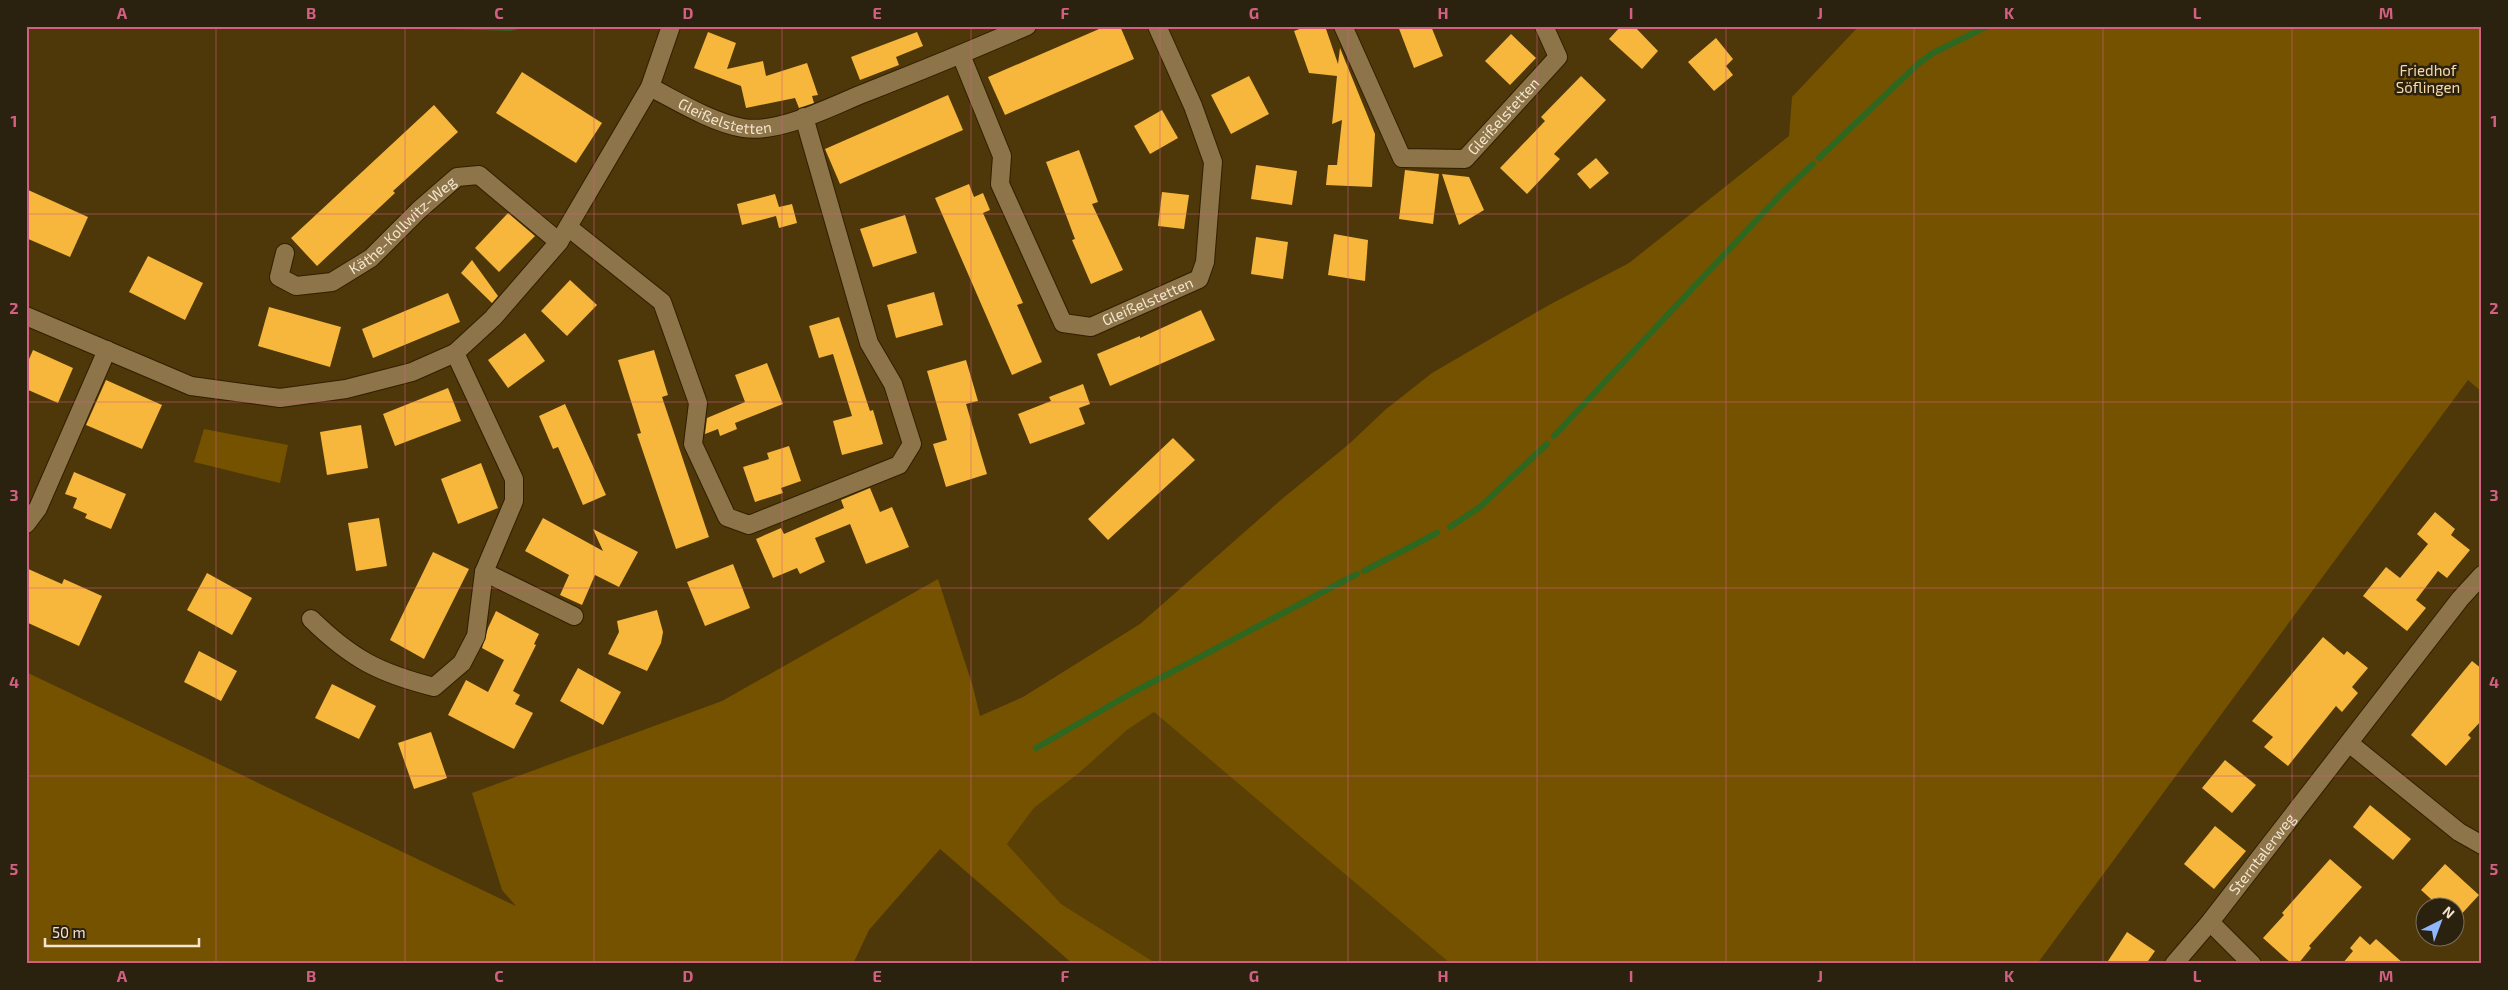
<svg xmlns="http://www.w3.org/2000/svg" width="2508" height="990" font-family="'Exo 2',sans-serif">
	<rect width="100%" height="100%" fill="#4e3708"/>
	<path fill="#5b4006" d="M1154 712 1451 964H1157L1061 904 1007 844 1034 808 1079 773 1127 730Z"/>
	<g fill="#755200">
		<path d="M1859 26H2482V392L2468 380 2037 964H1451L1154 712 1127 730 1079 773 1034 808 1007 844 1061 904 1157 964H1073L940 849 869 930 853 964 26 963V672L516 906 502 890 472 793 722 701 938 579 973 687 980 716 1023 697 1140 624 1282 499 1349 444 1385 410 1432 373 1549 305 1629 263 1789 136 1792 97Z"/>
		<path d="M204 429 288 445 280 483 194 462Z"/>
	</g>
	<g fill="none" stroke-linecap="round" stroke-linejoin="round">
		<g stroke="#2e671f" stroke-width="6">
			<path d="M451 26 510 28 518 26"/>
			<path d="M1819 158 1918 64 1933 53 1988 26"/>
			<path d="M1554 436 1782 193 1813 164"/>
			<path d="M1450 527 1480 507 1547 444"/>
			<path d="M1364 571 1437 533"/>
			<path d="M1036 748 1130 694 1357 574"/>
		</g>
	</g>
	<g fill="#f6b73c">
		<path d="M1106 26H1120L1134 59 1005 115 988 77Z"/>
		<path d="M1308 26H1325L1338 64 1340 48 1375 134 1372 187 1326 185 1328 165H1337L1342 120 1332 124 1337 76 1309 73 1294 31Z"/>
		<path d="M1398 26H1431L1443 56 1414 68Z"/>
		<path d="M1621 26H1634L1658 51 1642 69 1609 39Z"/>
		<path d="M708 32 736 43 727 69 763 61 766 76 807 63 818 95 812 96 814 103 799 108 795 98 746 108 741 86 694 68Z"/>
		<path d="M917 32 923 46 896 57 899 65 860 80 851 57Z"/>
		<path d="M1511 34 1536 58 1510 85 1485 61Z"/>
		<path d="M1716 38 1733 59 1726 66 1733 75 1714 91 1688 62Z"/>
		<path d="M522 72 602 123 576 163 496 113Z"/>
		<path d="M1249 76 1269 114 1231 134 1211 95Z"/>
		<path d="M1581 76 1606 100 1554 154 1560 159 1527 194 1500 168 1545 121 1541 117Z"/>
		<path d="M948 95 963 130 840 184 825 149Z"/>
		<path d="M434 105 458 132 393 191 395 193 317 266 291 238Z"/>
		<path d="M1162 110 1178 138 1150 154 1134 126Z"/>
		<path d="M1079 150 1098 202 1092 204 1123 270 1091 284 1072 240 1075 239 1046 162Z"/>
		<path d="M1596 158 1609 173 1590 189 1577 174Z"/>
		<path d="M1256 165 1297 171 1292 205 1251 199Z"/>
		<path d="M1405 170 1439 174 1433 224 1399 219Z"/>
		<path d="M1442 174 1469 177 1484 210 1459 225Z"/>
		<path d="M969 184 974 197 983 193 990 210 983 213 1023 303 1017 305 1042 362 1012 375 935 198Z"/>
		<path d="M26 189 88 217 70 257 26 238Z"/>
		<path d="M1162 192 1189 195 1184 229 1158 226Z"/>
		<path d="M775 194 779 207 792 204 797 223 779 228 776 216 742 225 737 204Z"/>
		<path d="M508 213 535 236 499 272 475 248Z"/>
		<path d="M905 215 917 253 873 267 860 229Z"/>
		<path d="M1334 234 1368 240 1365 281 1328 275Z"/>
		<path d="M1256 237 1288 242 1283 279 1251 274Z"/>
		<path d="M148 256 203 283 185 320 129 292Z"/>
		<path d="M472 260 498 296 492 303 461 273Z"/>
		<path d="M570 280 597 305 567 336 541 311Z"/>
		<path d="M934 292 943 325 896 338 887 305Z"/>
		<path d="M448 293 460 322 373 358 362 329Z"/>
		<path d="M269 307 341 327 330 367 258 346Z"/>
		<path d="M1201 310 1215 340 1110 386 1097 354 1140 336V338Z"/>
		<path d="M839 317 870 411 873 410 883 444 842 455 833 421 852 416 833 354 819 358 809 326Z"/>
		<path d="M525 333 545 361 508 388 488 360Z"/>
		<path d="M33 350 73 368 58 403 26 389V366Z"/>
		<path d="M654 350 668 395 662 397 709 537 676 549 637 434 641 433 618 360Z"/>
		<path d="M966 360 978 401 966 404 987 474 946 487 933 444 947 440 927 371Z"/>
		<path d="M767 363 783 404 735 423 737 429 720 436 718 429 705 434 707 418 745 402 735 375Z"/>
		<path d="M106 380 162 405 142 449 86 425Z"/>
		<path d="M1083 384 1090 404 1079 408 1085 424 1030 444 1018 414 1051 401 1049 397Z"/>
		<path d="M448 388 461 421 395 446 383 414Z"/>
		<path d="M565 404 606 495 583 505 558 447 553 449 539 416Z"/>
		<path d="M361 425 368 468 327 475 320 432Z"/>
		<path d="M1173 438 1195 460 1108 540 1088 519Z"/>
		<path d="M789 446 801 481 781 488 783 493 755 502 743 467 769 459 767 453Z"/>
		<path d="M481 463 498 508 458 524 441 479Z"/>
		<path d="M74 472 126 494 111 529 85 518 87 514 73 508 77 498 65 494Z"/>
		<path d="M870 488 880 512 892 507 909 547 866 564 850 524 815 538 825 562 800 574 797 568 773 578 756 539 781 528 784 534 844 508 841 500Z"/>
		<path d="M2435 512 2455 529 2451 535 2470 550 2447 578 2438 571 2416 600 2426 608 2407 631 2363 596 2386 567 2400 578 2428 544 2417 534Z"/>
		<path d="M379 518 387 566 356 571 348 523Z"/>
		<path d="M543 518 603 551 593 529 638 552 619 587 595 575 582 605 560 595 569 575 525 551Z"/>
		<path d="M433 552 469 569 424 659 390 640Z"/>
		<path d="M733 564 750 608 705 626 687 582Z"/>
		<path d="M26 568 62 584 64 579 102 596 79 646 26 622Z"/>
		<path d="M207 573 252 598 232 635 187 610Z"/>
		<path d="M657 610 663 632 661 643 647 671 608 654 619 632 617 621Z"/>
		<path d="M496 611 539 634 534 644 536 645 513 691 520 695 515 704 533 713 514 749 448 715 466 680 488 692 504 660 482 648 488 628Z"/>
		<path d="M2323 637 2344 655 2347 651 2368 668 2352 687 2358 693 2342 712 2336 706 2288 766 2264 747 2273 737 2252 721Z"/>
		<path d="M199 651 237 671 221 701 184 682Z"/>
		<path d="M2472 661 2482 669V720L2468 735 2471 738 2446 766 2411 735Z"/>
		<path d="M578 668 621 692 603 725 560 701Z"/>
		<path d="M332 684 376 706 359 739 315 718Z"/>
		<path d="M431 732 447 778 414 789 398 743Z"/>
		<path d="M2225 760 2256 785 2232 813 2202 788Z"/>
		<path d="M2370 805 2411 839 2393 860 2353 827Z"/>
		<path d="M2215 826 2246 851 2214 889 2184 864Z"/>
		<path d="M2330 859 2362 887 2309 946 2311 948 2298 964H2292L2263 938 2284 915 2282 913Z"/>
		<path d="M2445 864 2479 895 2456 920V908H2441L2421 890Z"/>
		<path d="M2127 932 2155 951 2146 964H2106Z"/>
		<path d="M2360 936 2370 945 2376 939 2404 964H2342L2353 951 2350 948Z"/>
	</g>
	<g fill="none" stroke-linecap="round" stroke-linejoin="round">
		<defs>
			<g id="street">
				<path id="s1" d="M1343 26 1402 158 1465 159 1558 57 1544 26"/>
				<path id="s2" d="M961 55 1002 156 1000 184 1063 323 1091 327 1199 279 1205 262 1213 162 1193 106 1157 26"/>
				<path id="s3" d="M650 87C679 102 711 122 743 128 778 134 830 107 862 94 918 72 972 50 1027 26"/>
				<path d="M568 227 662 302 698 403 693 444 727 517 749 525 899 465 912 444 893 384 869 343 804 117"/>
				<path id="s4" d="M285 253 279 277 296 286 332 282 371 258 419 210 457 177 479 175 559 242"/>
				<path d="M26 316 191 386 280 398 346 389 412 372 455 353 493 318 559 242 650 87 671 26"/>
				<path d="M26 524 38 508 107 350"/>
				<path d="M484 572 574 616"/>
				<path d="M311 619C352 659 379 673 434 687L462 663 476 636 484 572 514 501V479L455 353"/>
				<path d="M2349 743 2459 832 2482 845"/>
				<path d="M2210 922 2252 964"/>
				<path id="s5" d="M2174 964 2210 922 2460 599 2482 575"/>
			</g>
		</defs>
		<use href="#street" stroke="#301f00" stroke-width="20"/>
		<use href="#street" stroke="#8d7449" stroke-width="18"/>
	</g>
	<path fill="none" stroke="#d36083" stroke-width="1" stroke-opacity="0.55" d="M216 26V964M405 26V964M594 26V964M782 26V964M971 26V964M1160 26V964M1348 26V964M1537 26V964M1726 26V964M1914 26V964M2103 26V964M2292 26V964M26 214H2482M26 402H2482M26 588H2482M26 776H2482"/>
	<g text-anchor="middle" stroke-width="5" stroke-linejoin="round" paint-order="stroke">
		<g font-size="15" fill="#f9dbaa" stroke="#2b210f">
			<text x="2428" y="76">Friedhof<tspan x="2428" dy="17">Söflingen</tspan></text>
		</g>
		<g font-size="15" fill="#f3e5ce" stroke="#2b210f">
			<text dy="5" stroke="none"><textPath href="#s3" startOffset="82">Gleißelstetten</textPath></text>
			<text dy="5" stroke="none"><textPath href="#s1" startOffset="265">Gleißelstetten</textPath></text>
			<text dy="5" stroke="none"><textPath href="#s4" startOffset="171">Käthe-Kollwitz-Weg</textPath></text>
			<text dy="5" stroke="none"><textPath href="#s2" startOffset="380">Gleißelstetten</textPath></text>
			<text dy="5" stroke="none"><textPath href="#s5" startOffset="141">Sterntalerweg</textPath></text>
		</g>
	</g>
	<rect width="2508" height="990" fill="none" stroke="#2b210f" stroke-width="55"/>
	<g transform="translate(2440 922) rotate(42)"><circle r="24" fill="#2b210f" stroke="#7b6f5b"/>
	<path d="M0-4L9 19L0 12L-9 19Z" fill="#8fb8fd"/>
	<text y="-8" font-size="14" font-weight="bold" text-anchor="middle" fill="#f3e5ce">N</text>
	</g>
	<path d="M45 938v8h154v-8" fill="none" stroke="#f3e5ce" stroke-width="2.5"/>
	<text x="52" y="938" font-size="15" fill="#f3e5ce" stroke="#2b210f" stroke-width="4" paint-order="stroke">50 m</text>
	<rect x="28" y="28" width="2452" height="934" fill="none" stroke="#d36083" stroke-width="2"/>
	<g font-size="16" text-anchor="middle" font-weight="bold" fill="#d36083">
		<text x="122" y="19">A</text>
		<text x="311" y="19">B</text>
		<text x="499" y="19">C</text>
		<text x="688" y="19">D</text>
		<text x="877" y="19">E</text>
		<text x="1065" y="19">F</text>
		<text x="1254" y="19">G</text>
		<text x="1443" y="19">H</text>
		<text x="1631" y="19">I</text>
		<text x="1820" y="19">J</text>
		<text x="2009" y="19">K</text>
		<text x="2197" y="19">L</text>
		<text x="2386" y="19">M</text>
		<text x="14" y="127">1</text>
		<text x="2494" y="127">1</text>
		<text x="14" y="314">2</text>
		<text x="2494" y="314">2</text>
		<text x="14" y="501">3</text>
		<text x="2494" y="501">3</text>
		<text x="14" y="688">4</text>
		<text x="2494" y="688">4</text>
		<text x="14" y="875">5</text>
		<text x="2494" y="875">5</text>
		<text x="122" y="982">A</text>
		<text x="311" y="982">B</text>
		<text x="499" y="982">C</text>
		<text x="688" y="982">D</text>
		<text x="877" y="982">E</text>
		<text x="1065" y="982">F</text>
		<text x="1254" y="982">G</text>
		<text x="1443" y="982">H</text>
		<text x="1631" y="982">I</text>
		<text x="1820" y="982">J</text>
		<text x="2009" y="982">K</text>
		<text x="2197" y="982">L</text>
		<text x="2386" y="982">M</text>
	</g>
</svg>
